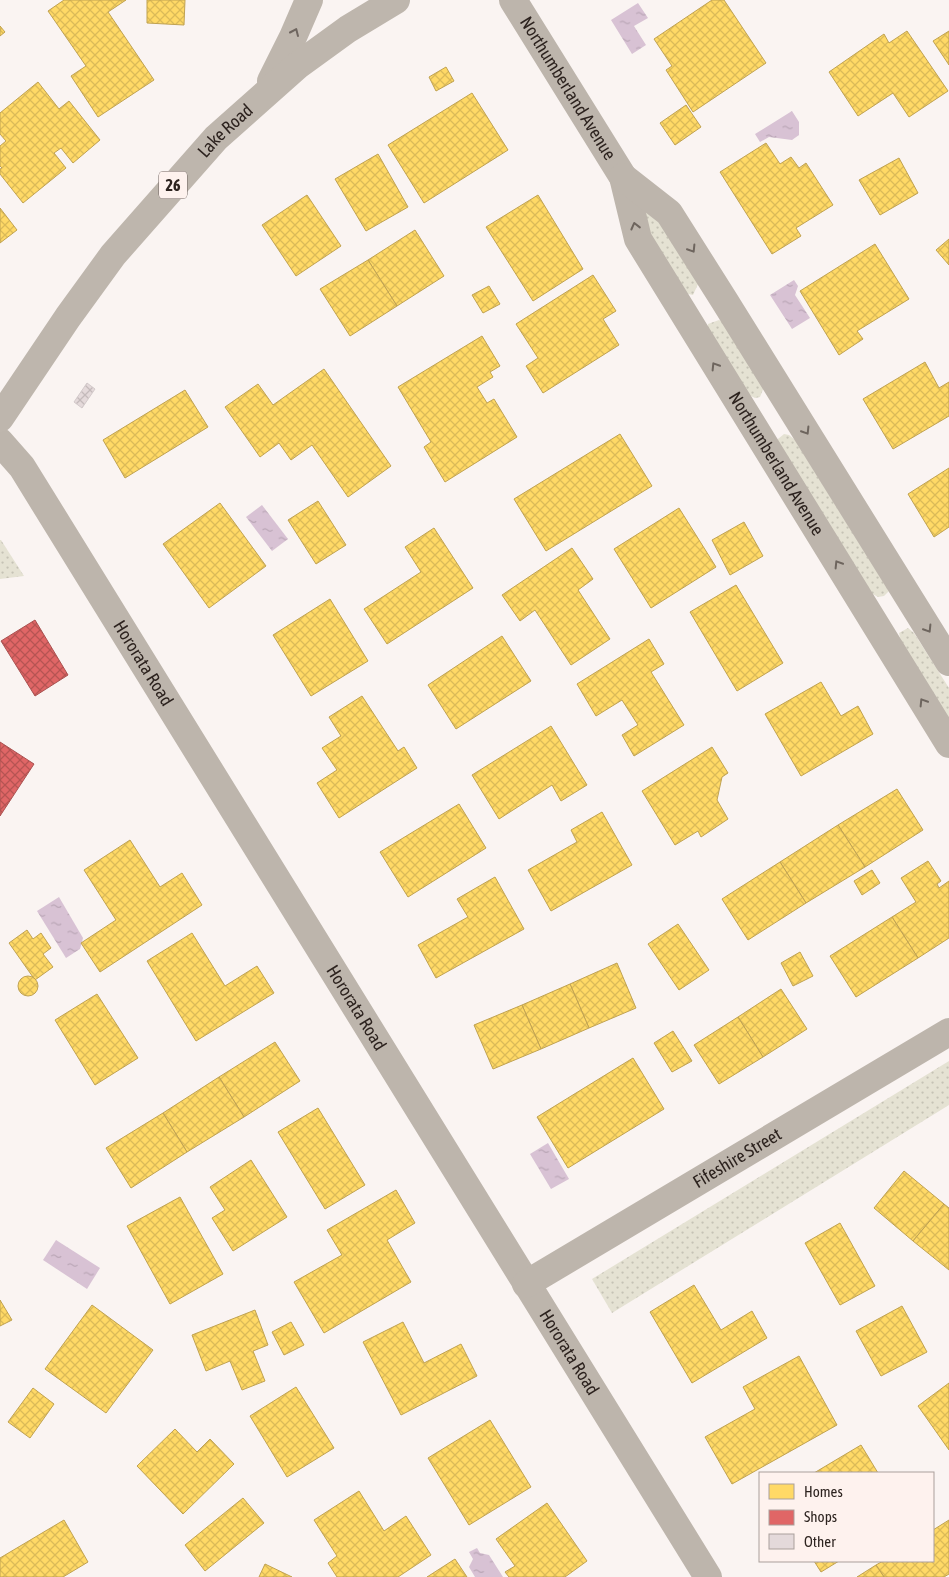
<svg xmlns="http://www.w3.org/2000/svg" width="949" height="1577" font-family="'Asap Condensed',sans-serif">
	<defs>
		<pattern id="grass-dots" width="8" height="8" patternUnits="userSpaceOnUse" patternTransform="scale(1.25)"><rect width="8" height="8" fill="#e5e2d3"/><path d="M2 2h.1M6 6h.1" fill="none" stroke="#c5c2b5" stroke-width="1.8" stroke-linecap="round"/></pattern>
		<pattern id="water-ripples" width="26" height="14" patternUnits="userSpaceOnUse" patternTransform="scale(1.25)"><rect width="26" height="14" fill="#d8c2d4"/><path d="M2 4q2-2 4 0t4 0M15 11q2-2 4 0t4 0" fill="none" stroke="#baa6b6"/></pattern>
		<pattern id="homes-cross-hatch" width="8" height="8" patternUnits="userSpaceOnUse" patternTransform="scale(1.25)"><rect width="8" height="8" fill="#ffd966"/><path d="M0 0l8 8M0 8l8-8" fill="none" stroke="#dbba58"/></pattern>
		<pattern id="shops-cross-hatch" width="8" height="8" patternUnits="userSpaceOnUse" patternTransform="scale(1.25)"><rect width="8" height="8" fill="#e06666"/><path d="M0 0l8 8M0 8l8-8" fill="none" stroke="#b65453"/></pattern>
		<pattern id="building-cross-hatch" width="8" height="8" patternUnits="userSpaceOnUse" patternTransform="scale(1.25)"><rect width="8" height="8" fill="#e4d9da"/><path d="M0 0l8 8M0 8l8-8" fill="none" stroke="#c4babb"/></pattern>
	</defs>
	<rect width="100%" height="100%" fill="#faf4f2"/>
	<g fill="url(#grass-dots)">
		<path d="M642 211 655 212 699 282 693 295 684 293 638 219Z"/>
		<path d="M719 320 723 322 764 387 760 397 755 398 749 395 708 329V324Z"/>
		<path d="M784 434 789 435 795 440 889 591 884 596 878 597 871 593 778 444V439Z"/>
		<path d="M0 540H1L24 576 0 579Z"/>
		<path d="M908 628 914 633 949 688V719L901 642 899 633Z"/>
		<path d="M949 1061V1105L612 1313 592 1279Z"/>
	</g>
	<g fill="url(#water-ripples)">
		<path d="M638 3 648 18 634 26 646 45 632 54 611 20Z"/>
		<path d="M792 111 799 122V135L792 140 769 137 760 142 755 134Z"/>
		<path d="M794 280 798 286 795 295 810 318 792 329 770 295Z"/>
		<path d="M262 505 288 539 272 551 246 517Z"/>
		<path d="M59 897 83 938 80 949 66 958 37 911Z"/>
		<path d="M548 1143 569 1179 551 1189 530 1154Z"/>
		<path d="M56 1240 100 1268 87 1289 43 1260Z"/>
		<path d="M477 1548 480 1553 489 1555 503 1577H475L469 1567 473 1559 469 1552Z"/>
	</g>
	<g fill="url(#homes-cross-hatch)" stroke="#c0a251">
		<path d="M64 0H126L108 12 154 80 98 117 71 76 86 66 48 11Z"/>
		<path d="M147 0H185L184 25 147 23Z"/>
		<path d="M712 0H724L766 63 693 112 666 70 672 66 654 39Z"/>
		<path d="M0 26 5 32 0 36Z"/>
		<path d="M907 31 948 91 909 117 893 93 858 116 829 72 884 34 889 43Z"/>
		<path d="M949 31V65L933 41Z"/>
		<path d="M446 67 454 81 436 91 429 77Z"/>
		<path d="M38 82 59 109 69 101 100 140 73 163 61 148 54 153 66 168 23 203 0 174V169L2 168 0 166V146L6 141 0 134V113Z"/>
		<path d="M472 93 508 150 424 203 388 145Z"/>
		<path d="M686 105 701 127 675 145 660 123Z"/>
		<path d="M766 143 780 164 791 157 799 168 806 163 833 205 796 228 801 236 772 254 720 172Z"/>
		<path d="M378 154 408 207 366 231 335 179Z"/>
		<path d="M899 158 918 193 880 215 859 180Z"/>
		<path d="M307 195 341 246 296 276 262 225Z"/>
		<path d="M538 195 583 269 533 301 486 227Z"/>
		<path d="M0 208 17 230 0 243Z"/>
		<path d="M415 230 444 276 397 306 368 260Z"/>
		<path d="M949 239V265L936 250Z"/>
		<path d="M875 244 909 299 857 331 863 339 839 355 800 291Z"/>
		<path d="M368 260 397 306 350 336 320 289Z"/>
		<path d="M593 275 616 311 603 319 619 345 543 393 526 366 538 358 516 324Z"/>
		<path d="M489 286 500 304 483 313 472 295Z"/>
		<path d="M482 336 500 366 490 372 493 377 477 387 487 403 494 399 517 437 445 482 424 447 431 442 398 387Z"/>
		<path d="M925 362 939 388 949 382V416L893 449 863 399Z"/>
		<path d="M324 369 391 466 348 497 312 445 291 460 279 443 260 457 225 407 258 384 273 405Z"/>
		<path d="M185 390 208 427 125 478 103 440Z"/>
		<path d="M620 434 652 486 546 551 514 499Z"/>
		<path d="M949 468V527L934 537 908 494Z"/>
		<path d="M318 501 346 545 316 564 288 520Z"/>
		<path d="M220 503 266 566 209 608 163 544Z"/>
		<path d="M679 508 716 567 651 608 614 549Z"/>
		<path d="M744 522 763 556 730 575 712 540Z"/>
		<path d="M434 528 473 588 387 644 364 609 421 572 405 547Z"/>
		<path d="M572 548 593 579 578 590 610 639 571 665 535 610 520 621 502 595Z"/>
		<path d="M736 585 783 663 737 691 690 612Z"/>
		<path d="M330 599 368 661 311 696 273 635Z"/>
		<path d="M502 636 531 681 456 729 428 685Z"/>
		<path d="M649 639 664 664 651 672 684 725 634 756 622 735 638 725 622 700 596 716 577 684Z"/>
		<path d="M821 682 841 716 858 706 873 734 801 776 765 714Z"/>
		<path d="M362 696 398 751 404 747 417 768 339 818 317 783 337 770 322 748 341 736 329 717Z"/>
		<path d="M551 726 587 785 561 801 552 785 499 819 472 775Z"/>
		<path d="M712 747 728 773 722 777 717 800 728 819 701 837 698 831 675 845 642 791Z"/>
		<path d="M897 789 923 830 865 867 838 825Z"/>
		<path d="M459 804 486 848 408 897 380 852Z"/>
		<path d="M602 812 632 865 551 911 528 870 577 842 571 830Z"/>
		<path d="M838 825 865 867 806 903 780 862Z"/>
		<path d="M130 840 160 887 182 873 202 905 100 972 81 943 116 920 84 870Z"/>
		<path d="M928 861 941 881 937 884 939 888 949 881V938L918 958 892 917 916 902 901 878Z"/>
		<path d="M780 862 806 903 748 940 722 899Z"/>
		<path d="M872 870 880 883 862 895 854 881Z"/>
		<path d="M495 877 524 929 436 978 418 945 468 917 457 899Z"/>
		<path d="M892 917 918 958 856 997 830 956Z"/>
		<path d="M678 924 709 970 679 990 648 944Z"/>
		<path d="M27 930 33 939 41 933 51 948 43 954 53 967 35 980 9 943Z"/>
		<path d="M192 933 225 986 257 966 274 993 196 1041 147 961Z"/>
		<path d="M800 952 813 976 793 986 781 963Z"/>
		<path d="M617 963 636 1008 589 1028 570 984Z"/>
		<circle cx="28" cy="986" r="10"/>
		<path d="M570 984 589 1028 541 1049 522 1005Z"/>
		<path d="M781 989 807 1029 763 1057 738 1017Z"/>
		<path d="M97 994 138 1058 95 1085 55 1020Z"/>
		<path d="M522 1005 541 1049 493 1069 474 1025Z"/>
		<path d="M738 1017 763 1057 719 1084 694 1045Z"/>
		<path d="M673 1031 692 1061 672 1072 654 1043Z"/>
		<path d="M275 1042 300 1081 244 1117 219 1077Z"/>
		<path d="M633 1058 664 1109 568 1168 537 1117Z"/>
		<path d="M219 1077 244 1117 187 1152 163 1113Z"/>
		<path d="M318 1108 365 1185 325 1209 278 1132Z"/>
		<path d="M163 1113 187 1152 131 1188 106 1148Z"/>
		<path d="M251 1160 287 1217 233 1251 212 1218 225 1210 210 1187Z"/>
		<path d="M904 1171 944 1204 913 1241 874 1208Z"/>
		<path d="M396 1190 415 1223 387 1240 411 1282 324 1333 294 1282 342 1255 327 1230Z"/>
		<path d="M180 1197 223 1274 170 1304 127 1226Z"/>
		<path d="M944 1204 949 1208V1270L913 1241Z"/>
		<path d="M840 1223 875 1286 840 1305 805 1243Z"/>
		<path d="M694 1285 721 1330 752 1311 767 1338 692 1383 650 1312Z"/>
		<path d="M0 1300 12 1320 0 1326Z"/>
		<path d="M92 1305 153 1350 106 1413 45 1369Z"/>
		<path d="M902 1306 927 1352 881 1376 856 1331Z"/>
		<path d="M255 1310 268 1345 253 1351 265 1381 242 1390 230 1361 206 1371 192 1335Z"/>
		<path d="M291 1322 304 1345 284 1355 272 1332Z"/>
		<path d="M403 1322 424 1363 461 1344 477 1376 401 1415 363 1342Z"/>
		<path d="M799 1356 837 1425 732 1484 705 1437 755 1409 743 1387Z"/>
		<path d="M949 1383V1450L918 1406Z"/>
		<path d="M296 1387 334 1448 287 1477 250 1416Z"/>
		<path d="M33 1388 54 1404 30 1438 8 1422Z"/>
		<path d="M490 1420 531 1487 469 1525 428 1458Z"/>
		<path d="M175 1429 197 1452 210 1439 234 1464 183 1514 137 1466Z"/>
		<path d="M861 1445 878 1473H814Z"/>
		<path d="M359 1491 384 1531 406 1516 431 1555 398 1577H337L328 1563 337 1556 314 1520Z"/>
		<path d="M243 1498 264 1523 205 1571 185 1545Z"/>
		<path d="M547 1503 587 1561 565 1577H509L505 1572 515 1566 496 1539Z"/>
		<path d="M64 1520 88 1562 63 1577H0V1558Z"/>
		<path d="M949 1520V1574L944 1577H884L876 1565 883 1561H933V1530Z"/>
		<path d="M455 1559 467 1577H427Z"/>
		<path d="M814 1561H839L821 1572Z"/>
		<path d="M265 1564 292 1577H259Z"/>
		<path d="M876 1565 884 1577H857Z"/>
	</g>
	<g fill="url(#shops-cross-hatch)" stroke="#aa5251">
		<path d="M35 620 68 675 35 696 1 641Z"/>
		<path d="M0 742 34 764 0 816Z"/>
	</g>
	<path fill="url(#building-cross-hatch)" stroke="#d3cacb" d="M87 383 95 389 82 408 74 402Z"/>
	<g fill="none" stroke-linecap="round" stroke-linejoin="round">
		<g stroke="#bdb5ac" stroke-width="28">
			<path id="s1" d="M513 0 623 177 638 239 949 744"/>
			<path d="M623 177 669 213 724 300 949 662"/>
			<path id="s2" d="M0 442 22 467 708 1577"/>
			<path id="s3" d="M526 1284 949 1032"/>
		</g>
		<g stroke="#beb6ad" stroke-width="28">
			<path d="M271 81 293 37 309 0"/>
			<path id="s4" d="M0 418 68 317 113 255 216 138 297 66 348 29 396 0"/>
		</g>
	</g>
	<defs><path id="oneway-chevron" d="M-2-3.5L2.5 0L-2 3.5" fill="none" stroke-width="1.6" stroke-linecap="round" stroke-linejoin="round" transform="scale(1.25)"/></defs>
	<use stroke="#6e655f" href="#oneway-chevron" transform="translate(295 32) rotate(-66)"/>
	<g stroke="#6e655e">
		<use href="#oneway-chevron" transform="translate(635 226) rotate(-104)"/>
		<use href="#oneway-chevron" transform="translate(692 249) rotate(58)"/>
		<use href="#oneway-chevron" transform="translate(715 366) rotate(-122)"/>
		<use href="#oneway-chevron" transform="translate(806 431) rotate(58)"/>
		<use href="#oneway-chevron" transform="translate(838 564) rotate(-122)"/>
		<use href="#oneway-chevron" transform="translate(928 629) rotate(58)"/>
		<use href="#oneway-chevron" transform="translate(923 702) rotate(-122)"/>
	</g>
	<g text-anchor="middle" stroke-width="5" stroke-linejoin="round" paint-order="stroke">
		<rect fill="#fef2ee" stroke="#6c615d" stroke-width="1" x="159" y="171.5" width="28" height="27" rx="4"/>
		<g font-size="16" font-weight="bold" fill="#2d231f">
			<text x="173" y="191">26</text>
		</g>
		<g font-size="18" fill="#2d231f" stroke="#fef2ee">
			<text dy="6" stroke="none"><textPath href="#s1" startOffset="104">Northumberland Avenue</textPath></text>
			<text dy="6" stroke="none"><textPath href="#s4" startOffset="366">Lake Road</textPath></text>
			<text dy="6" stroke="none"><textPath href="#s1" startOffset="536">Northumberland Avenue</textPath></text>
			<text dy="6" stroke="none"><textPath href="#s2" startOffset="264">Hororata Road</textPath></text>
			<text dy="6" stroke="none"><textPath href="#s2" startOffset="669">Hororata Road</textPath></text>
			<text dy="6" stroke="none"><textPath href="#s3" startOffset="246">Fifeshire Street</textPath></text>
			<text dy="6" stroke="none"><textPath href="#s2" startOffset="1074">Hororata Road</textPath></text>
		</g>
	</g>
	<rect x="759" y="1472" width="175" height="90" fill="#fef2ee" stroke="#aa9f9b"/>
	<rect x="769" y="1484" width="25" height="15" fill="#ffd966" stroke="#aa9f9b"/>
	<text x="804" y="1497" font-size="15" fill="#2d231f">Homes</text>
	<rect x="769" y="1510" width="25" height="15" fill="#e06666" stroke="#aa9f9b"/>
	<text x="804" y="1522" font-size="15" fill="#2d231f">Shops</text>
	<rect x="769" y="1534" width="25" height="15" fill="#e4d9da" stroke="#aa9f9b"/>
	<text x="804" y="1547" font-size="15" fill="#2d231f">Other</text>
</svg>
